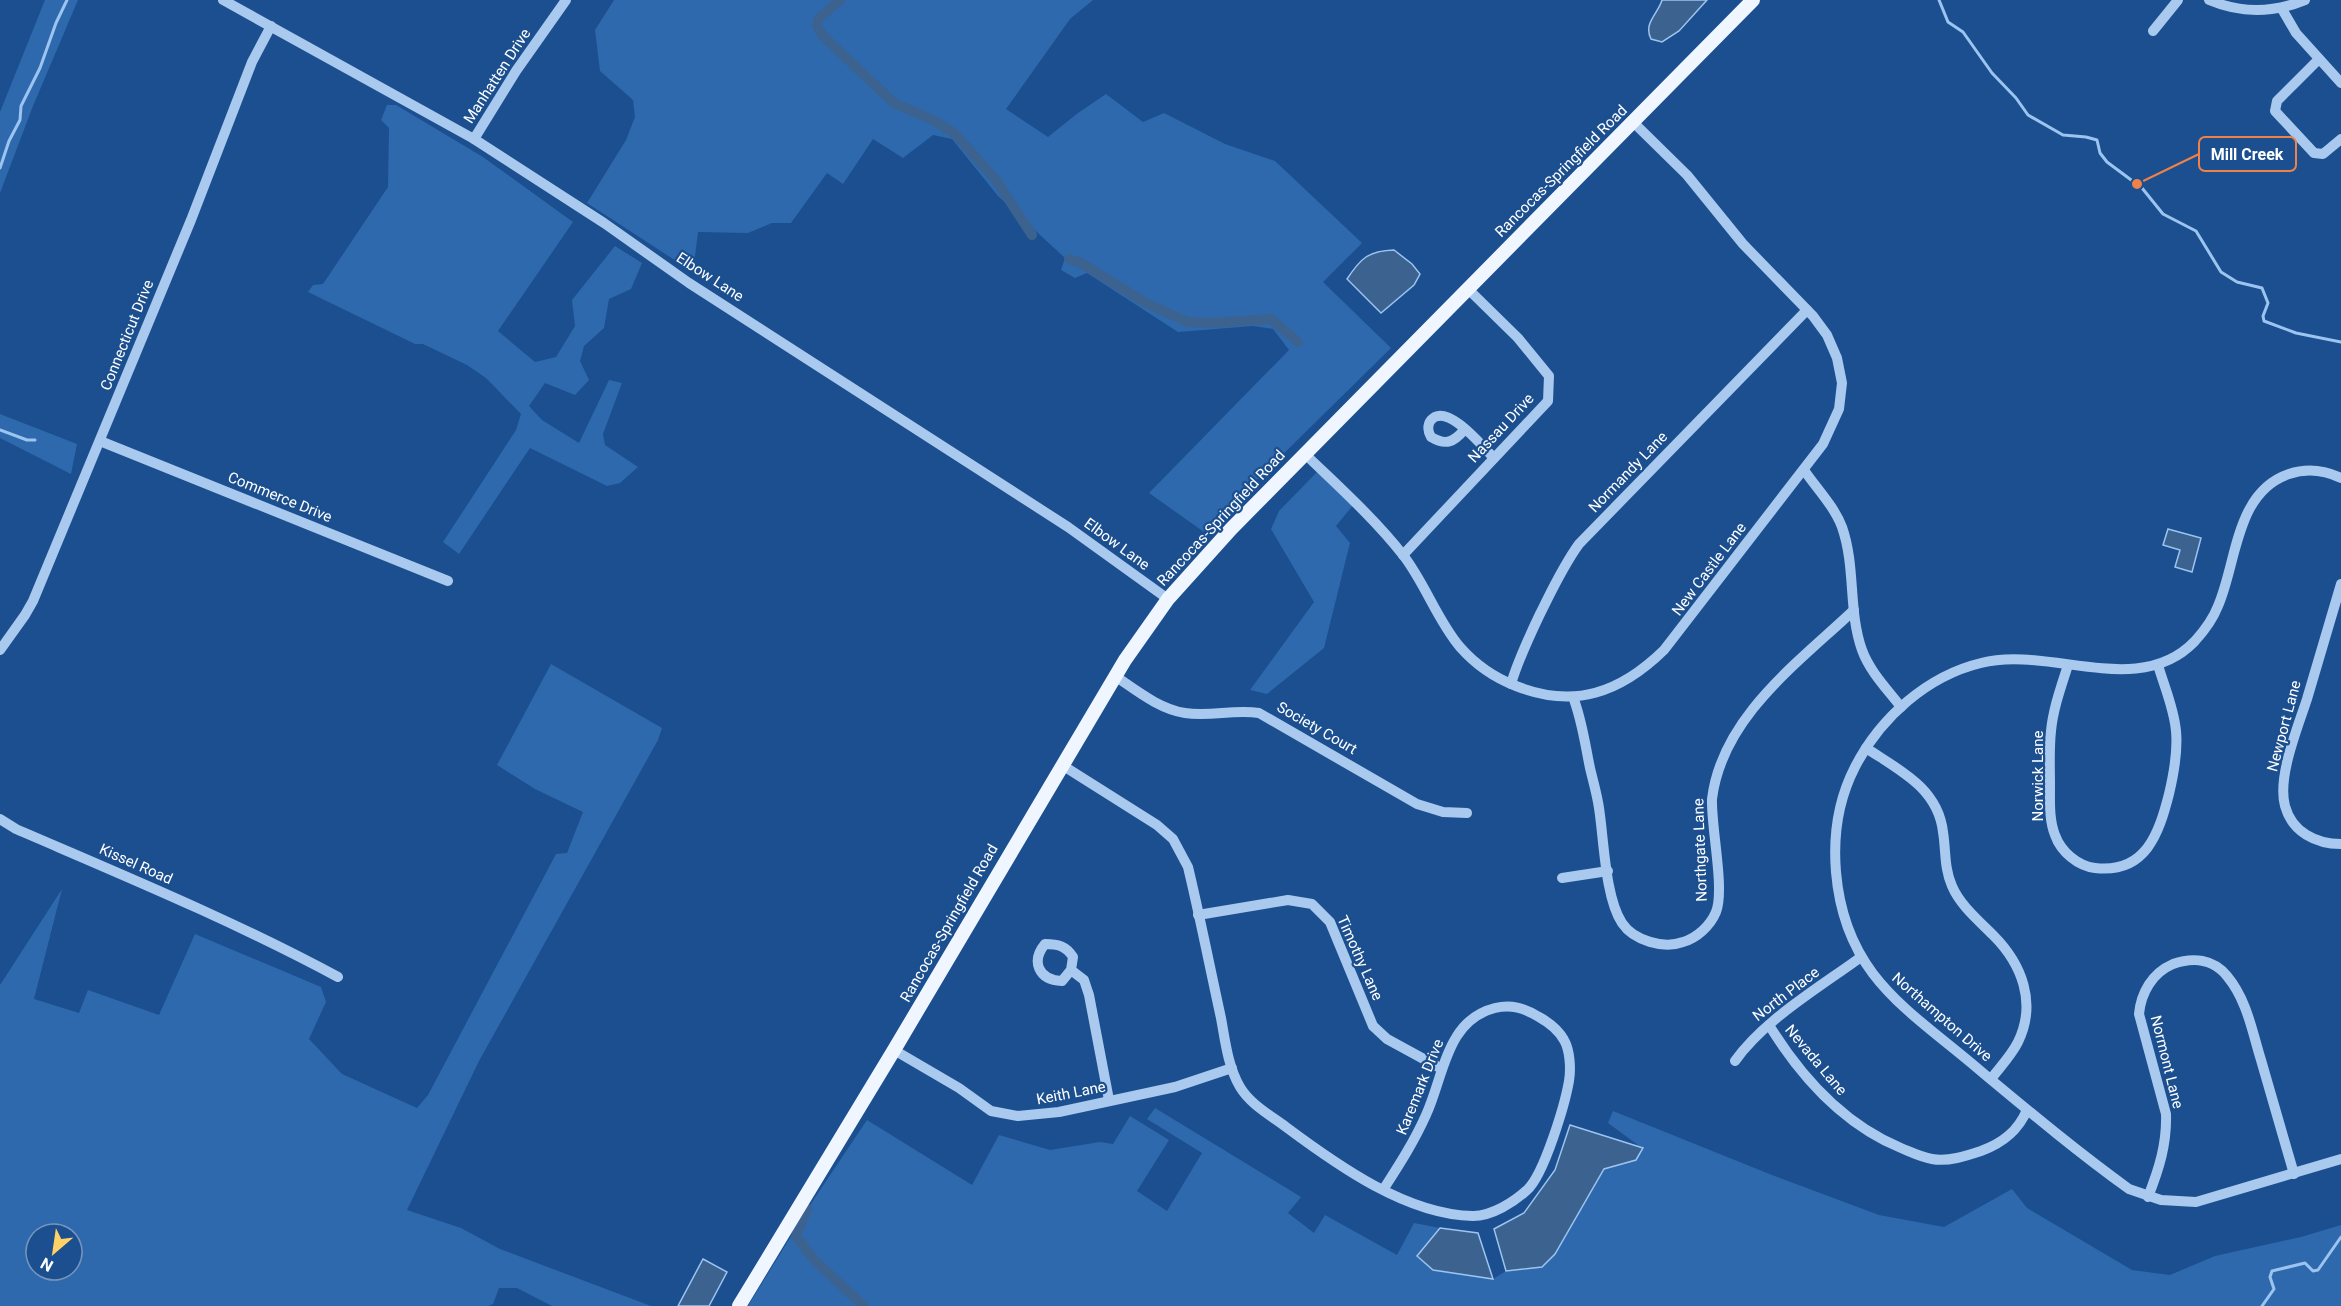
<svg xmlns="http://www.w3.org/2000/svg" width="2341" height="1306" font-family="Roboto,sans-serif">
	<rect width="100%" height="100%" fill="#1b4f8f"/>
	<g fill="#2e69ad" fill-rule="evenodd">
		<path d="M45 0H78L33 106 0 193V112Z"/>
		<path d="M614 0H1093L1070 19 1006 109 1048 137 1078 113 1106 94 1143 122 1164 113 1225 144 1275 161 1362 243 1323 282 1391 348 1204 532 1149 493 1289 350 1273 329 1253 326 1178 332 1087 273 1075 278 1061 270 1065 258 998 196 952 139 933 135 903 158 873 139 843 184 827 173 791 223H772L748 233 698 232 693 272 587 203 626 140 635 117 633 100 600 71 595 30Z"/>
		<path d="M387 105H396L483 157 573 222 498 331 535 362 556 357 575 326 572 300 615 246 642 263 631 289 609 299 604 328 584 346 580 361 589 380 575 395 545 383 529 406 542 420 579 443 609 380 622 383 603 434 605 445 638 467 620 483 607 486 530 448 459 554 443 542 516 430 521 414 486 378 467 365 423 344H415L308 292 313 285 323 284 388 187 389 128 381 120Z"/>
		<path d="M0 414 77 444 71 474 0 438Z"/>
		<path d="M1319 470 1354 504 1336 526 1350 543 1324 648 1267 694 1250 690 1314 602 1271 529 1279 511Z"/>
		<path d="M551 664 662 728 658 740 479 1061 407 1210 461 1228 500 1249 651 1306H552L517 1288H499L493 1304 488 1306H0V985L62 889 34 999 79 1013 88 990 159 1015 195 934 321 987 326 1002 309 1039 342 1074 417 1108 428 1095 556 854 567 853 583 812 535 789 497 765ZM36 1234H72V1270H36Z"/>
		<path d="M1155 1108 1301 1197 1288 1213 1314 1233 1325 1215 1397 1255 1414 1223 1440 1228 1417 1256 1493 1279 1506 1271 1542 1267 1555 1254 1604 1169 1636 1160 1642 1148 1608 1123 1613 1111 1772 1175 1879 1215 1944 1227 2012 1189 2027 1208 2132 1270 2170 1275 2215 1256 2301 1237 2341 1225V1306H748L814 1199 867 1120 972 1185 999 1135 1050 1150 1100 1142 1113 1144 1130 1116 1169 1140 1137 1191 1167 1211 1202 1153 1147 1119Z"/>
	</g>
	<g fill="#3c6290" stroke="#9cc4f0" stroke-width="1.5">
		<path d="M1662 0H1707L1679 31 1662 42 1651 39C1643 23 1658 14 1662 0Z"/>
		<path d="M1394 250 1412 264 1420 274 1414 285 1381 313 1347 279C1361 258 1368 251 1394 250Z"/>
		<path d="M2168 529 2201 538 2192 572 2175 567 2180 550 2163 545Z"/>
		<path d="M1570 1125 1643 1148 1636 1160 1604 1169 1555 1254 1542 1267 1506 1271 1494 1229 1524 1213 1555 1170Z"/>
		<path d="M1440 1228 1478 1233 1493 1279 1433 1270 1417 1256Z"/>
		<path d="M703 1259 727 1272 709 1306H678Z"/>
	</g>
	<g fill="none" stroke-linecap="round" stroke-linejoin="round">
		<g stroke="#9cc4f0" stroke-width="3">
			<path d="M1939 0 1948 22 1963 32 1992 73 2016 98 2028 115 2063 135 2086 137 2097 140 2100 153 2107 162 2142 188 2163 214 2196 231 2221 272 2237 282 2262 288 2268 303 2263 316 2264 321 2296 333 2341 342"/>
			<path d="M0 168 9 141 20 120 21 106 40 68 56 23 67 0"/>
			<path d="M0 430 27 440H35"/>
			<path d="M2262 1306 2274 1289 2270 1277 2272 1271 2305 1263 2313 1271 2318 1270 2341 1237"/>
		</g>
		<g stroke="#3c6290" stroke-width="10">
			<path d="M840 0 818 19 817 26 822 35 894 103 935 121 955 134 996 180 1032 235"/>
			<path d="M1069 259 1081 263 1146 303 1187 322 1213 323 1271 319 1298 342"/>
			<path d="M807 1209 796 1236 815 1261 864 1306"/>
		</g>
		<g stroke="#a9c9ee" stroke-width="10">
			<path d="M223 0 474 139 604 223 689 283 1068 527 1168 599"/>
			<path d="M2209 0C2242 14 2273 13 2305 0"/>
			<path d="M2282 9 2296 33 2341 83"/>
			<path d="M2153 31 2178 0"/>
			<path d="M2319 59 2277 101 2275 111 2314 153 2323 154 2341 139"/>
			<path d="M474 139 516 71 566 0"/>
			<path d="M1464 430C1454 442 1446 446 1431 437 1428 432 1427 425 1431 420 1447 402 1483 447 1494 458"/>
			<path d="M100 441 448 581"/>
			<path d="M1305 454C1338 486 1374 518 1403 555 1425 583 1437 620 1460 647 1475 664 1495 678 1516 686 1574 709 1620 693 1664 650L1823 444 1839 409 1842 383 1837 358 1827 335 1813 316 1743 244 1687 175 1633 122"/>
			<path d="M1804 470C1817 489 1834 506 1842 527 1856 567 1848 611 1862 650 1870 672 1888 690 1901 707"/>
			<path d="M2341 478C2324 470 2307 468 2289 474 2235 492 2237 563 2218 606 2213 619 2204 631 2195 641 2139 700 2049 645 1981 663 1927 676 1880 718 1855 767 1838 800 1833 836 1836 872 1845 978 1910 1010 1983 1073 2031 1113 2079 1153 2129 1189L2161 1200 2196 1202 2341 1159"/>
			<path d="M1403 555 1548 401 1549 376 1518 338 1468 289"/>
			<path d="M2341 584C2330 622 2318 661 2307 699 2298 727 2277 777 2285 806 2292 832 2316 844 2341 844"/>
			<path d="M0 650 25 615 33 601 191 220 252 62 271 26"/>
			<path d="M2068 665C2061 687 2053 709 2051 731 2049 749 2050 768 2050 786 2050 802 2049 820 2055 835 2061 852 2078 866 2095 868 2146 874 2159 833 2169 794 2174 773 2178 752 2176 731 2174 708 2164 686 2158 665"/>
			<path d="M1115 676C1136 690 1159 709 1185 713 1210 717 1234 709 1259 713L1417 804 1443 812 1467 813"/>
			<path d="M1511 684C1518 660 1529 637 1540 614 1552 590 1563 566 1579 544L1807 310"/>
			<path d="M1573 697C1582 720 1585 744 1590 768 1593 781 1597 794 1599 808 1604 840 1605 897 1622 923 1634 941 1664 949 1683 942 1697 938 1710 926 1716 912 1725 889 1711 828 1712 799 1722 717 1798 663 1854 610"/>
			<path d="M1866 748C1899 770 1938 788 1943 832 1946 850 1944 868 1952 886 1960 905 1978 920 1993 935 2022 964 2037 1003 2018 1042 2011 1056 2000 1067 1991 1079"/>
			<path d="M1062 765 1157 825 1173 839 1188 867C1200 917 1210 968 1221 1018 1225 1040 1228 1067 1240 1087 1250 1104 1270 1115 1286 1127 1337 1165 1407 1215 1473 1216 1492 1216 1514 1202 1527 1190 1544 1175 1565 1104 1569 1081 1571 1069 1570 1050 1564 1040 1558 1029 1550 1023 1539 1017 1524 1008 1511 1004 1495 1008 1446 1020 1444 1076 1426 1115 1414 1142 1399 1165 1383 1190"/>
			<path d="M0 819 16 829C125 876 234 921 338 977"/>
			<path d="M1562 878 1608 871"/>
			<path d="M1198 915 1288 900 1312 904 1330 922 1373 1026 1387 1039 1442 1069"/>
			<path d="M1071 970 1073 957C1066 946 1058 944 1045 944 1031 961 1038 980 1062 981L1071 970 1084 980 1089 995 1109 1100"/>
			<path d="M1769 1025C1801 1077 1843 1124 1901 1148 1911 1152 1921 1157 1932 1159 1948 1162 1966 1156 1981 1151 2003 1143 2018 1131 2027 1110"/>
			<path d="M894 1050 959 1088 991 1111 1018 1116 1059 1112 1175 1087 1232 1068"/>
			<path d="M1735 1061C1764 1020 1820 987 1861 957"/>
			<path d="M2148 1197C2159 1169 2167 1144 2166 1114L2139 1014C2141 993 2152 973 2173 964 2193 957 2213 959 2227 976 2247 1000 2252 1031 2261 1060 2272 1098 2283 1136 2294 1174"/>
		</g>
		<path stroke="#f0f6ff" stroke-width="14" d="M739 1306 894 1050 1125 660 1168 599 1231 529 1753 0"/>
	</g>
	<g text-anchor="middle" stroke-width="4.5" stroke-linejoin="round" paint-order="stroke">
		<g font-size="15" fill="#fff" stroke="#1b4f8f">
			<text transform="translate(497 76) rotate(-57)" y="5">Manhatten Drive</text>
			<text transform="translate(1561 171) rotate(-45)" y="5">Rancocas-Springfield Road</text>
			<text transform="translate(710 277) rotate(33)" y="5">Elbow Lane</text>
			<text transform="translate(127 335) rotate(-68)" y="5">Connecticut Drive</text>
			<text transform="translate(1501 428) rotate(-47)" y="5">Nassau Drive</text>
			<text transform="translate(1628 472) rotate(-46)" y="5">Normandy Lane</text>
			<text transform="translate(280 497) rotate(22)" y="5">Commerce Drive</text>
			<text transform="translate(1221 518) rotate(-47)" y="5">Rancocas-Springfield Road</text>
			<text transform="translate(1117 544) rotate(36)" y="5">Elbow Lane</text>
			<text transform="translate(1709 569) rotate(-53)" y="5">New Castle Lane</text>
			<text transform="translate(2284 726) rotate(-75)" y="5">Newport Lane</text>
			<text transform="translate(1317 728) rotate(30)" y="5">Society Court</text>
			<text transform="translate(2038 776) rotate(-90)" y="5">Norwick Lane</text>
			<text transform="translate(1700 850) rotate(-92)" y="5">Northgate Lane</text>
			<text transform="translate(136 864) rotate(24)" y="5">Kissel Road</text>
			<text transform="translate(949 923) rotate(-60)" y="5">Rancocas-Springfield Road</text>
			<text transform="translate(1360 958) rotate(66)" y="5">Timothy Lane</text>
			<text transform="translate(1786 994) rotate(-37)" y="5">North Place</text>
			<text transform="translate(1942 1017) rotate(41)" y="5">Northampton Drive</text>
			<text transform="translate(1816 1060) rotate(50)" y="5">Nevada Lane</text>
			<text transform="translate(2167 1062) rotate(76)" y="5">Normont Lane</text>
			<text transform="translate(1420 1087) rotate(-68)" y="5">Karemark Drive</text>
			<text transform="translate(1071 1093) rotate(-11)" y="5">Keith Lane</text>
		</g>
	</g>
	<path fill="none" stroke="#ee8249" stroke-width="2" d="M2137 184L2199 154"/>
	<circle fill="#ee8249" stroke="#1b4f8f" stroke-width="2" cx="2137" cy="184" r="6"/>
	<rect fill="#1b4f8f" stroke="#ee8249" stroke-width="2" x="2199" y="137" width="97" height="34" rx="6"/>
	<g font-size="16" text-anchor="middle" font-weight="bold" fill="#fff">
		<text x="2247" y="160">Mill Creek</text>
	</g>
	<g transform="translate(54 1252) rotate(209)"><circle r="28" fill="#1b4f8f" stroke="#7695bc" stroke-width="1.5"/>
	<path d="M0-4.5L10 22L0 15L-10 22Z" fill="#ffd166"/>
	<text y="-9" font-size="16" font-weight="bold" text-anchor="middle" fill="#ffffff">N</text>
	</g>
</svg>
